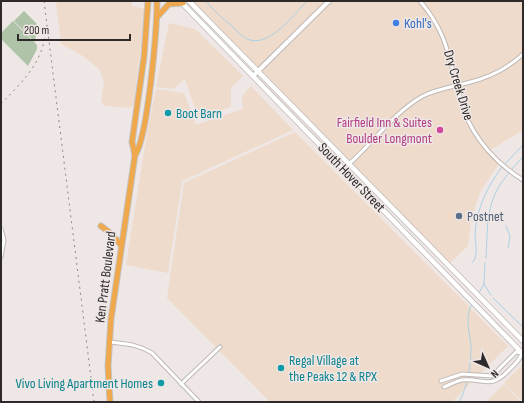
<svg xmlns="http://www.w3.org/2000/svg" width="524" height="403" font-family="'Sofia Sans Condensed',sans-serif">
	<rect width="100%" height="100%" fill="#eee7e5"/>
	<g fill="#eedbcb">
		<path d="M56 1H132V6L145 9 134 104 130 108 105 106 101 101 104 83 100 70 83 56 61 44Z"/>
		<path d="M189 1H523V130L489 151 500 162 480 192 471 221 468 246 449 264Z"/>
		<path d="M169 23 195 29 243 76 231 88V107L198 117 185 79 173 89 156 87Z"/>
		<path d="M251 86 293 130 182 181 168 273 126 265 147 133 156 89 184 93 196 125 243 109 242 96Z"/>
		<path d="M295 132 508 346 452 402H270L167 298 184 183Z"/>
		<path d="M522 365 523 366V402L504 383Z"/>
		<path d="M504 384 521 402H486Z"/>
	</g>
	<g fill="#aec3a8">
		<path d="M24 11 37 24 35 42 14 21Z"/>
		<path d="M13 21 37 45V49L28 66 1 39V33Z"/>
	</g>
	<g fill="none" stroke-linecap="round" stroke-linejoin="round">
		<g stroke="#aad1e4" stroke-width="1">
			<path d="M206 1C214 11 223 19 233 27 238 32 243 38 250 40 271 46 294 14 307 1"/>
			<path d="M504 165 523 145"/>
			<path d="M511 170 523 157"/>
			<path d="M506 226 510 236 508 248"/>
			<path d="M486 258C488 224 485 200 509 173"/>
			<path d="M472 263C479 257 475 242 475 233 477 208 487 187 502 167"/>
			<path d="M484 284 491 295"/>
			<path d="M479 293 484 284 485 263"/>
			<path d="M493 298 523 327"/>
			<path d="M459 402C468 386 471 366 471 347 470 332 464 318 472 304"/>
		</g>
		<defs>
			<g id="minor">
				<path d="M420 1C452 38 449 68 464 111 475 140 497 164 523 180"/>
				<path d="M349 164C374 142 394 112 423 96 437 89 452 87 467 83 488 78 507 69 523 54"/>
				<path d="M1 229 4 240 1 257"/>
				<path d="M109 342C125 344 138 344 152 353L199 402"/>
				<path d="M441 381 462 374 492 376 516 352 522 353"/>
				<path d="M181 384 220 347"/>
				<path d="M444 387C450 385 456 381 462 380 486 378 490 391 511 368 515 364 520 360 522 353"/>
			</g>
			<path id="tertiary" d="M253 76 329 1"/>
			<g id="secondary">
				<path d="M180 1 523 354"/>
				<path d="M189 1 523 341"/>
			</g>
			<g id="trunk">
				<path d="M157 17 169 4 183 3"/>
				<path d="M135 155C148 137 157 28 157 1"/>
				<path d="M101 226 109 232 121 245"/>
				<path d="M110 402 108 366 111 319 135 155 132 142 144 57 148 1"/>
			</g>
		</defs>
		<use href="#minor" stroke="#bfb9b6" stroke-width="5"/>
		<use href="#tertiary" stroke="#bfb9b6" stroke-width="6"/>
		<use href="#secondary" stroke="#bfb9b6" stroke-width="6"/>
		<use href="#trunk" stroke="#c4c3c3" stroke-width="7"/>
		<use href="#minor" stroke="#fff" stroke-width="3"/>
		<use href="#tertiary" stroke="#fff" stroke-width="4"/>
		<use href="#secondary" stroke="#fff" stroke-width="4.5"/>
		<use href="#trunk" stroke="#f0a84c" stroke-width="5"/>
		<g stroke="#8c8886" stroke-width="1" stroke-dasharray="2 4" stroke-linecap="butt">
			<path d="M44 1 94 402"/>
			<path d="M1 104C21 83 43 63 45 33"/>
		</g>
	</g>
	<circle fill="#3f7fe0" stroke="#eee7e5" stroke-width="1.5" cx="396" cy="23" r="4"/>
	<g fill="#0f9aa8" stroke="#eee7e5" stroke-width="1.5">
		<circle cx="168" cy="113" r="4"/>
		<circle cx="281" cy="368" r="4"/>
		<circle cx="161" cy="383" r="4"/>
	</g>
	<circle fill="#d1479c" stroke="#eee7e5" stroke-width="1.5" cx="440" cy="130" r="4"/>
	<circle fill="#5c6f8a" stroke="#eee7e5" stroke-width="1.5" cx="459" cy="216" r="4"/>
	<g text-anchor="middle" stroke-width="3" stroke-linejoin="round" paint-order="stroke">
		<g font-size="14" fill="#366cbe" stroke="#eee7e5" text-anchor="start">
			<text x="404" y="28">Kohl's</text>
		</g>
		<g font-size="14" fill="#2d2a29" stroke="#eee7e5">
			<text transform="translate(459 85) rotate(73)" y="5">Dry Creek Drive</text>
			<text transform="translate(352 177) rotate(46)" y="5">South Hover Street</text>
			<text transform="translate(105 277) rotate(-83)" y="5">Ken Pratt Boulevard</text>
		</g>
		<g font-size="14" fill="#0d838f" stroke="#eee7e5" text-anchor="start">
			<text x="176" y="118">Boot Barn</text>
			<text x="289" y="365">Regal Village at<tspan x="289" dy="16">the Peaks 12 &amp; RPX</tspan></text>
			<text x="153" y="388" text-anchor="end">Vivo Living Apartment Homes</text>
		</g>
		<g font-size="14" fill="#b23c85" stroke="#eee7e5" text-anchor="end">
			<text x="432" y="127">Fairfield Inn &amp; Suites<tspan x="432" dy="16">Boulder Longmont</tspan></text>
		</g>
		<g font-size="14" fill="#4e5e75" stroke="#eee7e5" text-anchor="start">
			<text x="467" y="221">Postnet</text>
		</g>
	</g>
	<rect width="524" height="403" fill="none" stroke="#2d2a29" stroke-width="4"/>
	<g transform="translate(488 367) rotate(135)" stroke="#eee7e5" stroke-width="3" paint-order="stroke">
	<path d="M0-3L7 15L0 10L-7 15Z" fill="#2d2a29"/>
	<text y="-6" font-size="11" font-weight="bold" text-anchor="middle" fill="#2d2a29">N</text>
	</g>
	<path d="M18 34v6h112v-6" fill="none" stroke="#2d2a29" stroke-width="2"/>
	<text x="24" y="34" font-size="12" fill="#2d2a29" stroke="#eee7e5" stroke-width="3" paint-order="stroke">200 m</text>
</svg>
